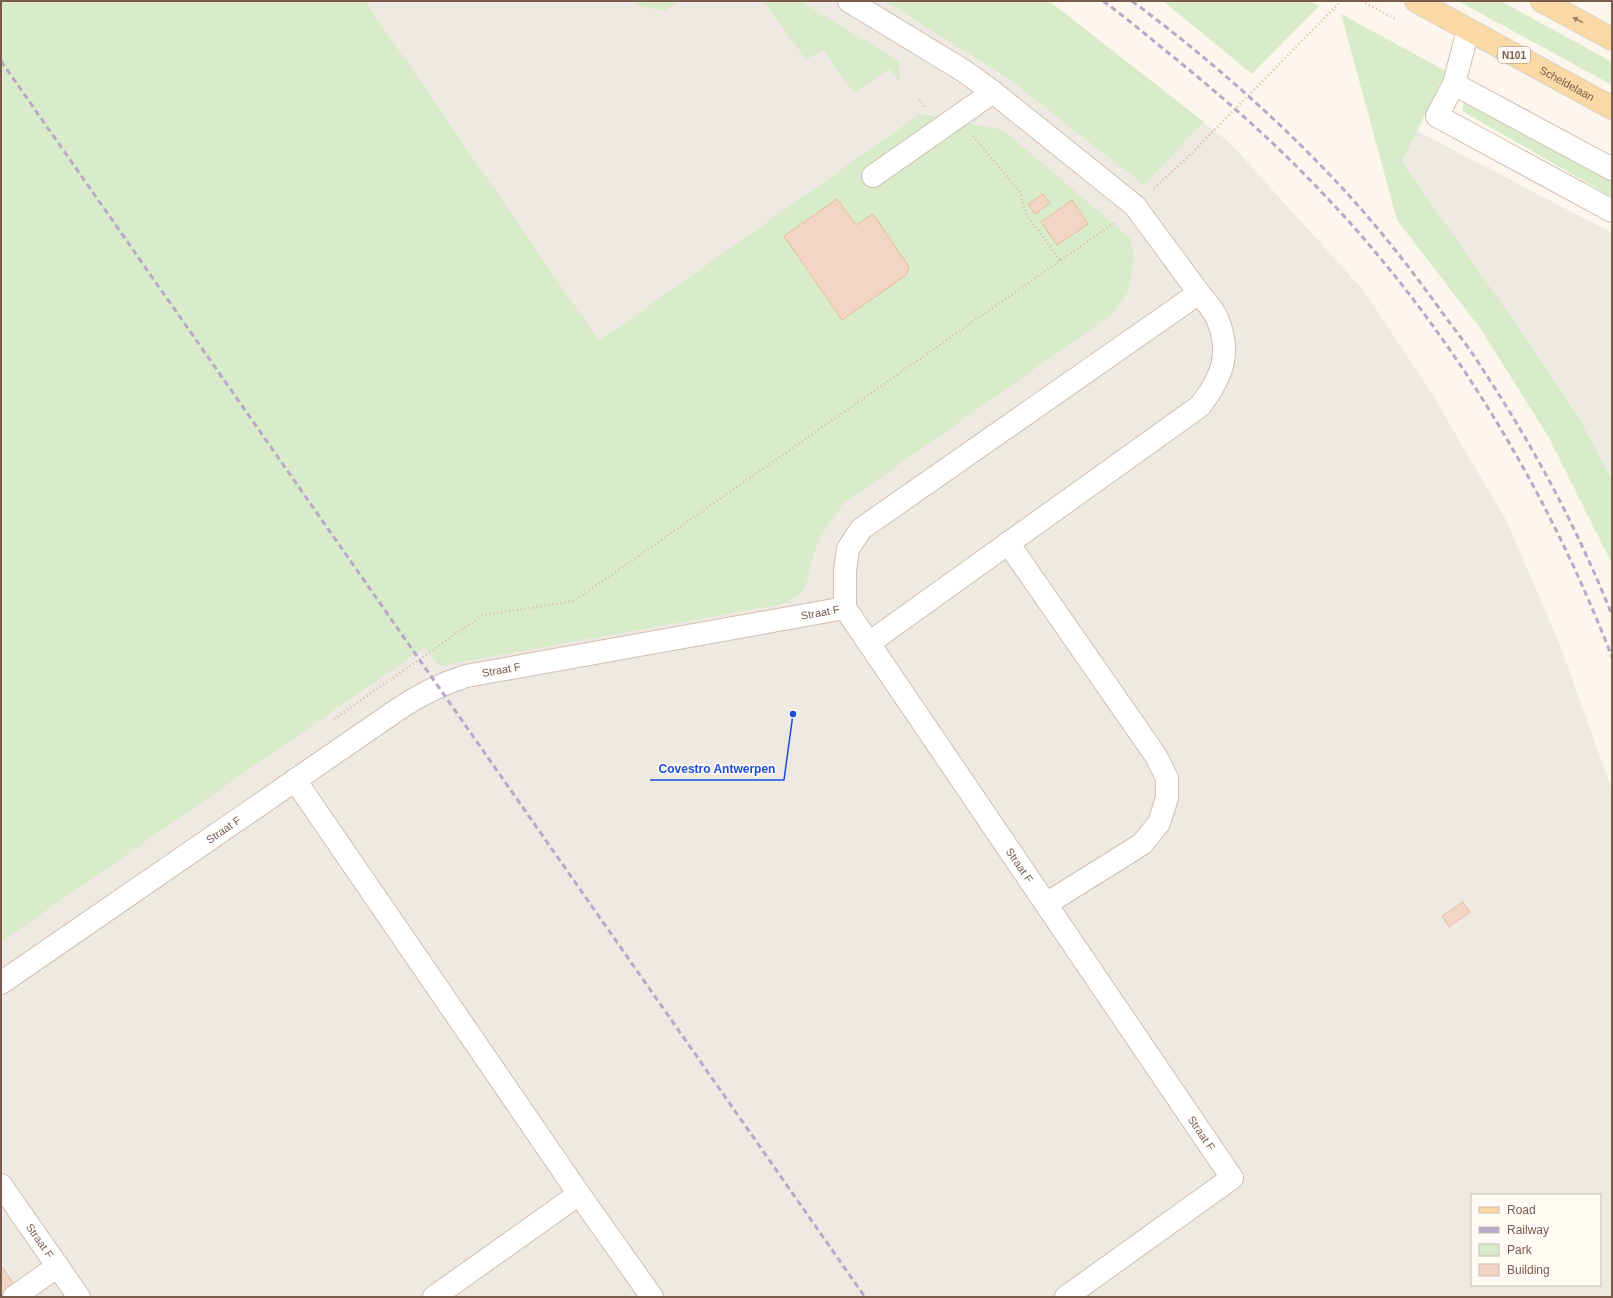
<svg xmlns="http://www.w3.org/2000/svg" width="1613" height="1298" font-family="Arial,sans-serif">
	<rect width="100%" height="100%" fill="#fdf6ec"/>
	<g fill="#efe9e4" fill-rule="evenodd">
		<path d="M1 1H1049L1230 143 1364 291 1429 389 1506 520 1558 640 1611 787 1612 793V1297H1ZM1472 1195H1600V1285H1472Z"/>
		<path d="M1417 131 1612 233V480L1577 413 1402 162Z"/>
	</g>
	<g fill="#d8ecc9">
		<path d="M1 1H365L599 341 920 114 1003 130 1130 238 1134 257 1129 290 1114 313 843 504 821 536 811 561 808 579 802 593 788 602 773 606 439 666 425 647 1 942Z"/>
		<path d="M634 1H679L665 11 638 6Z"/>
		<path d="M764 1H800L899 61 900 82 889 69 854 93 823 49 806 60Z"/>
		<path d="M885 1H1049L1204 122 1144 185 1006 77Z"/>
		<path d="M1163 1H1309L1319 6 1252 74Z"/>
		<path d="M1458 1H1501L1612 62V85Z"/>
		<path d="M1341 14 1446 71 1402 162 1516 324 1580 419 1612 480V564L1548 436 1480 328 1397 220Z"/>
		<path d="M1464 102 1612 181V197L1462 111Z"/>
	</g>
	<g fill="#f3d5c3" stroke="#e6bba3">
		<path d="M1043 194 1050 203 1035 214 1028 204Z"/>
		<path d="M837 199 856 225 873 214 909 267 906 275 842 320 784 236Z"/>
		<path d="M1072 200 1088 224 1057 245 1041 222Z"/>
		<path d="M1463 902 1470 912 1449 927 1442 916Z"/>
		<path d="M1 1266 23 1297 1 1296Z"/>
	</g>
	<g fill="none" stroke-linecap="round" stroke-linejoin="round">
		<defs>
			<g id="minor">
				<path d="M1468 30 1454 84 1437 116 1612 211"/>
				<path d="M1454 84 1612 169"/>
				<path d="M873 176 993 92"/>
				<path d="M1008 543 1156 756 1167 778V798L1159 823 1142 844 1046 904"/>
				<path d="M845 608V571L848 549 861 529 1199 293 1135 206 993 92 964 71 849 1"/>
				<path d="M869 643 1200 406C1222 377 1232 353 1217 318 1213 309 1205 301 1199 293"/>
				<path d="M295 780 579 1194 652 1297"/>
				<path id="s1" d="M1 983 397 710C419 695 441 684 466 676L845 608 1232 1178 1066 1297"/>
				<path id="s2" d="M1 1185 79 1297"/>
				<path d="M14 1297 58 1266"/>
				<path d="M434 1297 579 1194"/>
			</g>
			<g id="major">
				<path id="s3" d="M1416 1 1612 108"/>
				<path d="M1542 1 1612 39"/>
			</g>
		</defs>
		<use href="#minor" stroke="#d1beb0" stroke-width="24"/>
		<use href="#major" stroke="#dad1cd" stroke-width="24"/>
		<g stroke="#d9b8a5" stroke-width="2.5" stroke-dasharray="1 3" stroke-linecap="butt">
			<path d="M1362 1 1397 20"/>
			<path d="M919 99 925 108"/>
			<path d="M973 136 1020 192 1026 214 1060 260"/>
			<path d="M1154 188 1188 157 1341 1"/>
			<path d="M334 719 483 615 574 601 1114 223"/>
		</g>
		<use href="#minor" stroke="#fff" stroke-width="22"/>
		<use href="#major" stroke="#fbd9a5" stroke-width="22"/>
		<g stroke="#b9a8c9" stroke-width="3" stroke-dasharray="6 4" stroke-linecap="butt">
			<path d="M1103 1C1128 19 1152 40 1176 59 1221 96 1264 133 1305 175 1440 311 1543 479 1612 657"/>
			<path d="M1132 1C1203 54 1270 112 1331 176 1372 219 1409 266 1444 315 1458 334 1473 353 1485 373 1535 449 1578 530 1612 615"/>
			<path d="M1 61 865 1297"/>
		</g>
	</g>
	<defs><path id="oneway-solid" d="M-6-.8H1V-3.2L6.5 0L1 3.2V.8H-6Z"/></defs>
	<use fill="#a18267" href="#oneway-solid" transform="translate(1578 20) rotate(-152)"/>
	<g text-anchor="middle" stroke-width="3.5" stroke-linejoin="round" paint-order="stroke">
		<rect fill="#fffaf3" stroke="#a28b7f" stroke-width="1" x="1498" y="47" width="32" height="16" rx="3"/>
		<g font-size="10" font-weight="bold" fill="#7a5c4d">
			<text x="1514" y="59">N101</text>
		</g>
		<g font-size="11" fill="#7a5c4d" stroke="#fffaf3">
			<text dy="4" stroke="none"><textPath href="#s3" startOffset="172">Scheldelaan</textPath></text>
			<text dy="4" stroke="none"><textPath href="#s1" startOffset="918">Straat F</textPath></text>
			<text dy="4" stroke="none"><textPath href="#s1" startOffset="594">Straat F</textPath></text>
			<text dy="4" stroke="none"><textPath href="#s1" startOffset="270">Straat F</textPath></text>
			<text dy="4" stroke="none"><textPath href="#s1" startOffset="1254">Straat F</textPath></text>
			<text dy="4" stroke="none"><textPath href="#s1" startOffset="1578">Straat F</textPath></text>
			<text dy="4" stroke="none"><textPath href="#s2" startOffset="68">Straat F</textPath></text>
		</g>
	</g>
	<path fill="none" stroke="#1d4ed8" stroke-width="1.5" d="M793 714L784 780H650"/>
	<circle fill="#1d4ed8" stroke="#fffaf3" stroke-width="1.5" cx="793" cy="714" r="4"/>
	<g font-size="12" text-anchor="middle" font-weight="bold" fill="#1d4ed8" stroke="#fffaf3" stroke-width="3.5" stroke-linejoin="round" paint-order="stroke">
		<text x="717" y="773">Covestro Antwerpen</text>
	</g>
	<rect width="1613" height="1298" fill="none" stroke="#7a5c4d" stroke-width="4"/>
	<rect x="1471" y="1194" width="130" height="92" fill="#fffaf3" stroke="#cabbb1"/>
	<rect x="1479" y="1207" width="20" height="6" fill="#fbd9a5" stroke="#cabbb1"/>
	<text x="1507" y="1214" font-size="12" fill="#7a5c4d">Road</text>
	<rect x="1479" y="1227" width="20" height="6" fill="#b9a8c9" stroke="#cabbb1"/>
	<text x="1507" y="1234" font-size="12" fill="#7a5c4d">Railway</text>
	<rect x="1479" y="1244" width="20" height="12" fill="#d8ecc9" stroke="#cabbb1"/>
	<text x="1507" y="1254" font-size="12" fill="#7a5c4d">Park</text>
	<rect x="1479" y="1264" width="20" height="12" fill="#f3d5c3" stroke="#cabbb1"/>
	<text x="1507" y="1274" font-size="12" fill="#7a5c4d">Building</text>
</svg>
